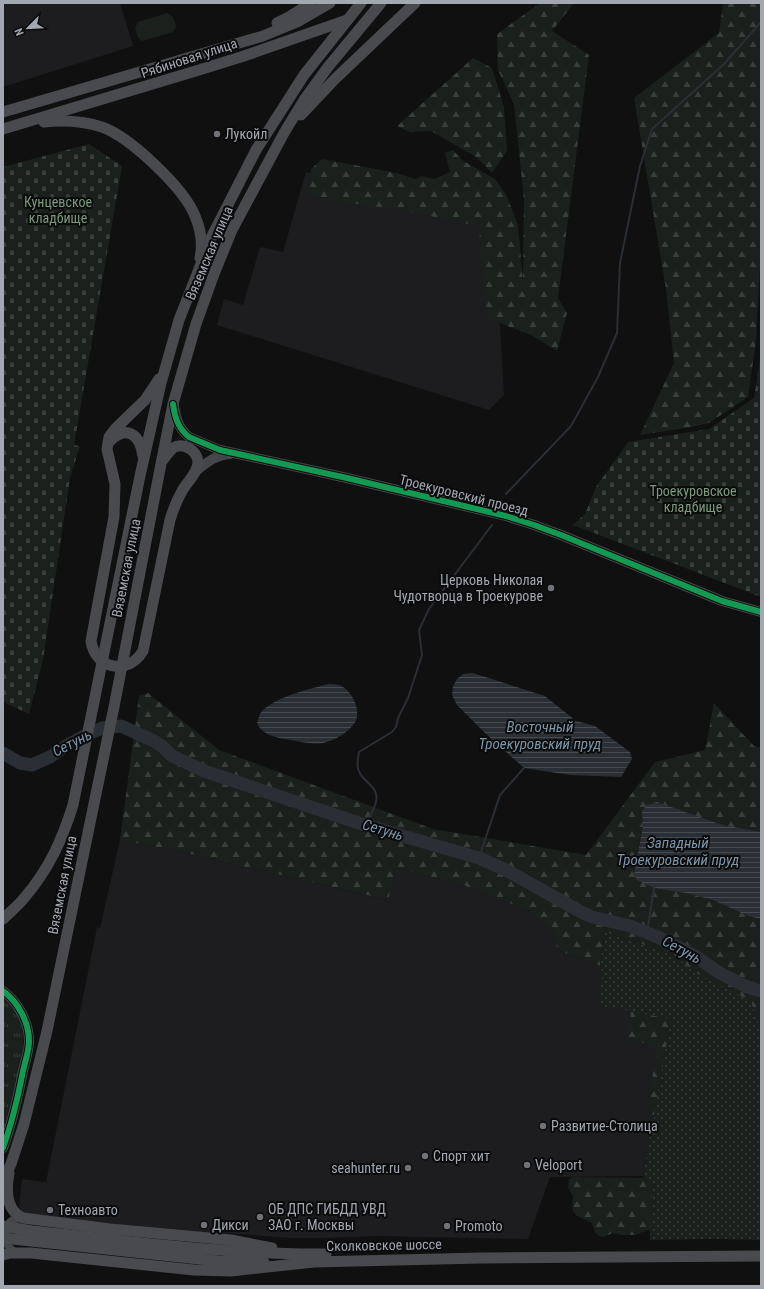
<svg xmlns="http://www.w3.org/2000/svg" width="764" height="1289" font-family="'Roboto Condensed',sans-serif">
	<defs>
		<pattern id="grass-tufts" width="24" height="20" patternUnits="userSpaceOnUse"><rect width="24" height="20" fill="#1a201b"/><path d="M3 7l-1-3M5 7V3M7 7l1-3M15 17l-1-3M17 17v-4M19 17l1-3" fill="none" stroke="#383e3a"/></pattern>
		<pattern id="forest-firs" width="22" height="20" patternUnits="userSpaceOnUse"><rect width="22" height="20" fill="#1a201b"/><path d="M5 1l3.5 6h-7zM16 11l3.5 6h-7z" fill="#383e3a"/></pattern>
		<pattern id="cemetery-stones" width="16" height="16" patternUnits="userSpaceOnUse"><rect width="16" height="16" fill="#1a201b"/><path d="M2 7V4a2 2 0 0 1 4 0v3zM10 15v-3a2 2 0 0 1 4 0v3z" fill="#383e3a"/></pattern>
		<pattern id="park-dots" width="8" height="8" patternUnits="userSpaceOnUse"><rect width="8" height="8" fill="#1a201b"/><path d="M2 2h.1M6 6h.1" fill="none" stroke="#383e3a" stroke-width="1.8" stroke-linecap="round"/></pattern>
		<pattern id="water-rules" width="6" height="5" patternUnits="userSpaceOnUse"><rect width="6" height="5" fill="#292f34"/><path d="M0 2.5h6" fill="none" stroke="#454a4f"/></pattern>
	</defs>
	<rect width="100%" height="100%" fill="#101011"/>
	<g fill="#1d1d1f">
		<path d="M3 3H120L133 46 3 87Z"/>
		<path d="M306 172 485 221 500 327 504 395 489 410 217 325 224 299 243 305 260 247 283 252Z"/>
		<path d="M120 840 178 851 387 900 395 868 458 883 527 910 553 930 558 950 600 966 603 973 671 1019 643 1176 550 1177 528 1239 379 1236 321 1238H290L226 1233 206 1236 24 1214 19 1206 22 1179 46 1182 97 927 100 928Z"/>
	</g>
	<path fill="url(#grass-tufts)" d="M3 998C11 1003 18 1013 21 1022 30 1049 11 1105 3 1133Z"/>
	<g fill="url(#forest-firs)">
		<path d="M540 3H574L552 31 589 55 558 298 567 313 557 351 531 335 489 319 485 305 479 226 402 210 327 200 307 192 311 169 322 159 397 173 415 179 422 176 434 179 450 172 445 153 453 150 462 160 495 179 506 194 518 225 523 281 524 200 514 104 498 70 497 34Z"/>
		<path d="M723 3H761V247L756 341 748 397 709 423 692 427 640 435 674 363 666 289 634 98 719 33Z"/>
		<path d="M473 58 492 68 504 107 507 151 492 173 476 157 431 131 409 132 397 126Z"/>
		<path d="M148 693 219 750 433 829 586 855 655 762 705 750 714 703 754 746 761 748V832L642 811 643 827 686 893 713 900 748 916 761 919V1084L711 981 694 972 674 955 605 932 600 966 558 950 553 930 527 910 458 883 395 868 388 900 178 851 120 840 139 696Z"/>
		<path d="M626 1009 685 1014 656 1236 648 1230 635 1235H621L613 1233 603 1237 599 1236 595 1232 592 1223C574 1214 571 1217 573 1196L568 1188 569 1179 573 1177 644 1178 655 1116 648 1112 653 1072 657 1055 652 1046 648 1043 630 1042C621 1031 639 1017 626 1009Z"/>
	</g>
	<g fill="url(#cemetery-stones)">
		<path d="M89 144 122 166 74 445 80 446 70 478 43 660 29 714 3 702V167Z"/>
		<path d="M761 352V597L573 525 585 514 596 487 628 442 709 429 754 398Z"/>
	</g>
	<path fill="url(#park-dots)" d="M605 932 674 955 694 972 751 1001 761 1031V1240L714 1239 650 1240 652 1187 643 1176 671 1019 598 1005 603 973 600 966Z"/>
	<path fill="#1a201b" d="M167 13 173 17 176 26 175 29 173 32 143 41C137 39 137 34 135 28L138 22Z"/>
	<g fill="url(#water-rules)">
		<path d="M473 673 545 696 576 721 595 726 630 752 632 759 621 777 570 775 524 768 486 734 457 705 452 695 453 686 457 679 463 674Z"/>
		<path d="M329 684C332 684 336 684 339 685 350 689 359 705 357 717 355 728 338 739 327 742 314 746 298 741 285 739 274 737 261 734 257 723 258 720 259 717 260 714 270 698 312 688 329 684Z"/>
		<path d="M657 802 722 825 761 832V919L748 916 713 900 686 893 654 888 637 880 634 874 643 827 642 811 647 805Z"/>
	</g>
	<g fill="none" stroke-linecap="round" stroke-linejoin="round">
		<g stroke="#292f34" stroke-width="2">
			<path d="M506 494 571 426 598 377 617 333 620 263 640 166 652 129 724 64 761 22"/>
			<path d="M365 825C369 817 374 810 376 802 380 785 360 782 358 768 357 763 358 757 359 752L392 732 396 727 398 718 408 698 422 655 419 630 429 609 492 525"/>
			<path d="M479 858 500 795 524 768"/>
			<path d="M647 933 654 888"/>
		</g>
		<path stroke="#292f34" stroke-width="13" d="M3 753 20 763 32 765 50 757 66 746 88 734 102 728 121 726 154 741 163 747 172 756 204 771 365 825 479 858 506 870 583 913 592 917 630 926 660 938 697 957 718 972 747 987 761 991"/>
		<path stroke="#444649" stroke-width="8" d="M16 1253C0 1245 1 1217 23 1218"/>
		<g stroke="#444649" stroke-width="10">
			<path d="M174 406C176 418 178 428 189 437L220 450 347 478 506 516 534 525 561 535 722 601 761 612"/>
			<path d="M195 472C206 463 215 455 230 454"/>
			<path d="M3 991C18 1002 29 1022 29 1041 29 1051 25 1062 23 1071 18 1097 12 1123 3 1148"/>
		</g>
		<g stroke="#484a4d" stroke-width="11">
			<path d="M277 23 289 17 311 3"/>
			<path d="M3 112 263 36 297 22 330 3"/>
			<path d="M301 115 335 79 415 3"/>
			<path d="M44 122C64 120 83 121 102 127 130 137 184 188 195 216 201 230 203 244 200 258"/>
			<path d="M3 129 199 70 244 56 347 20"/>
			<path d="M159 379 145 400 115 429 109 437 107 449 115 484 114 517 91 641C95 669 128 676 143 651L170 520C173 510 177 500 182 491 187 482 198 473 198 462 197 450 183 442 173 448 169 451 166 456 163 460"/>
			<path d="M109 442C126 424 140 434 143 456"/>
			<path d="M3 919C10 912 19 905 25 897 49 869 62 840 73 805L140 476 161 383 179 320 212 236 256 150 304 75 361 3"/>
			<path d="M9 1173C6 1189 5 1210 23 1218L110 1229 231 1240 272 1248"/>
			<path d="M3 1181 11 1164 24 1124 47 1031 114 707 161 464 173 404 196 324 214 274 232 230 284 133 304 100 328 67 381 3"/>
			<path d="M3 1226 32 1231C130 1241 228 1255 326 1254"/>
			<path d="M3 1238 218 1261 264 1262"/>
			<path d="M3 1255 10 1253H31L194 1270 231 1271 314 1262 481 1258 761 1256"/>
		</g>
		<defs>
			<g id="cycleway">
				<path d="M173 404C175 418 178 428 189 437L220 450 347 478 506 516 534 525 561 535 722 601 761 612"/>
				<path d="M3 991C18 1002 29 1022 29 1041 29 1051 25 1062 23 1071 18 1097 12 1123 3 1148"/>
			</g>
		</defs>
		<use href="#cycleway" stroke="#0b0b0c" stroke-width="8"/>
		<use href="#cycleway" stroke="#139951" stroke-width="6"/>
	</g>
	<g fill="#6f7278" stroke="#0b0b0c" stroke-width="1.5">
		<circle cx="217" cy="134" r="4"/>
		<circle cx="551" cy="588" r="4"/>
		<circle cx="543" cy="1126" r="4"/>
		<circle cx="425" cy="1156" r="4"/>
		<circle cx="527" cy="1165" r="4"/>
		<circle cx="408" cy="1168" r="4"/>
		<circle cx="50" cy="1210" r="4"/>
		<circle cx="260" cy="1217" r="4"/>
		<circle cx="204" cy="1225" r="4"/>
		<circle cx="447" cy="1226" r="4"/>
	</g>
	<g text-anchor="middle" stroke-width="4" stroke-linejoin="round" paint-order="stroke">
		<g font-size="14" fill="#a2a7b0" stroke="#0b0b0c">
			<text transform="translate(189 58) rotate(-18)" y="5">Рябиновая улица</text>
			<text transform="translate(209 253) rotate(-67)" y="5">Вяземская улица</text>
			<text transform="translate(464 495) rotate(14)" y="5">Троекуровский проезд</text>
			<text transform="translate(126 568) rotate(-79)" y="5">Вяземская улица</text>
			<text transform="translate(62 885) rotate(-79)" y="5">Вяземская улица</text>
			<text transform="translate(384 1245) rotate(-1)" y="5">Сколковское шоссе</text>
		</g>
		<g font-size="14" fill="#a2a7b0" stroke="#0b0b0c" text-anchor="start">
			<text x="225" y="139">Лукойл</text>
			<text x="543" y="585" text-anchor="end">Церковь Николая<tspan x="543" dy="16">Чудотворца в Троекурове</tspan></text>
			<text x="551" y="1131">Развитие-Столица</text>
			<text x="433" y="1161">Спорт хит</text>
			<text x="535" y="1170">Veloport</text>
			<text x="400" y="1173" text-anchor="end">seahunter.ru</text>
			<text x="268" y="1214">ОБ ДПС ГИБДД УВД<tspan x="268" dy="16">ЗАО г. Москвы</tspan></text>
			<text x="58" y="1215">Техноавто</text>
			<text x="212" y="1230">Дикси</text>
			<text x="455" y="1231">Promoto</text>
		</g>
		<g font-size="14" fill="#7b9a7c" stroke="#0b0b0c">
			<text x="58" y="207">Кунцевское<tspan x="58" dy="16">кладбище</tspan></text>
			<text x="693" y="496">Троекуровское<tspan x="693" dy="16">кладбище</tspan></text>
		</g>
		<g font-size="15" font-style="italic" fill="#7b95a9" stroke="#0b0b0c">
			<text x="540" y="732">Восточный<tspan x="540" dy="17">Троекуровский пруд</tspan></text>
			<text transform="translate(72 743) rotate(-27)" y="5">Сетунь</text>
			<text transform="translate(383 830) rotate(17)" y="5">Сетунь</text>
			<text x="678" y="848">Западный<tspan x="678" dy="17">Троекуровский пруд</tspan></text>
			<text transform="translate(682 950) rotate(29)" y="5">Сетунь</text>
		</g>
	</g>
	<rect width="764" height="1289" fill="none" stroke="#a2a7b0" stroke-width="8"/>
	<g transform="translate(28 28) rotate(246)" stroke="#0b0b0c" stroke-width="3" paint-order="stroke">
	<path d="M0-3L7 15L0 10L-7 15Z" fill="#a2a7b0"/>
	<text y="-6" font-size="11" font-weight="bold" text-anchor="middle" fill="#a2a7b0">N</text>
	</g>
</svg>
